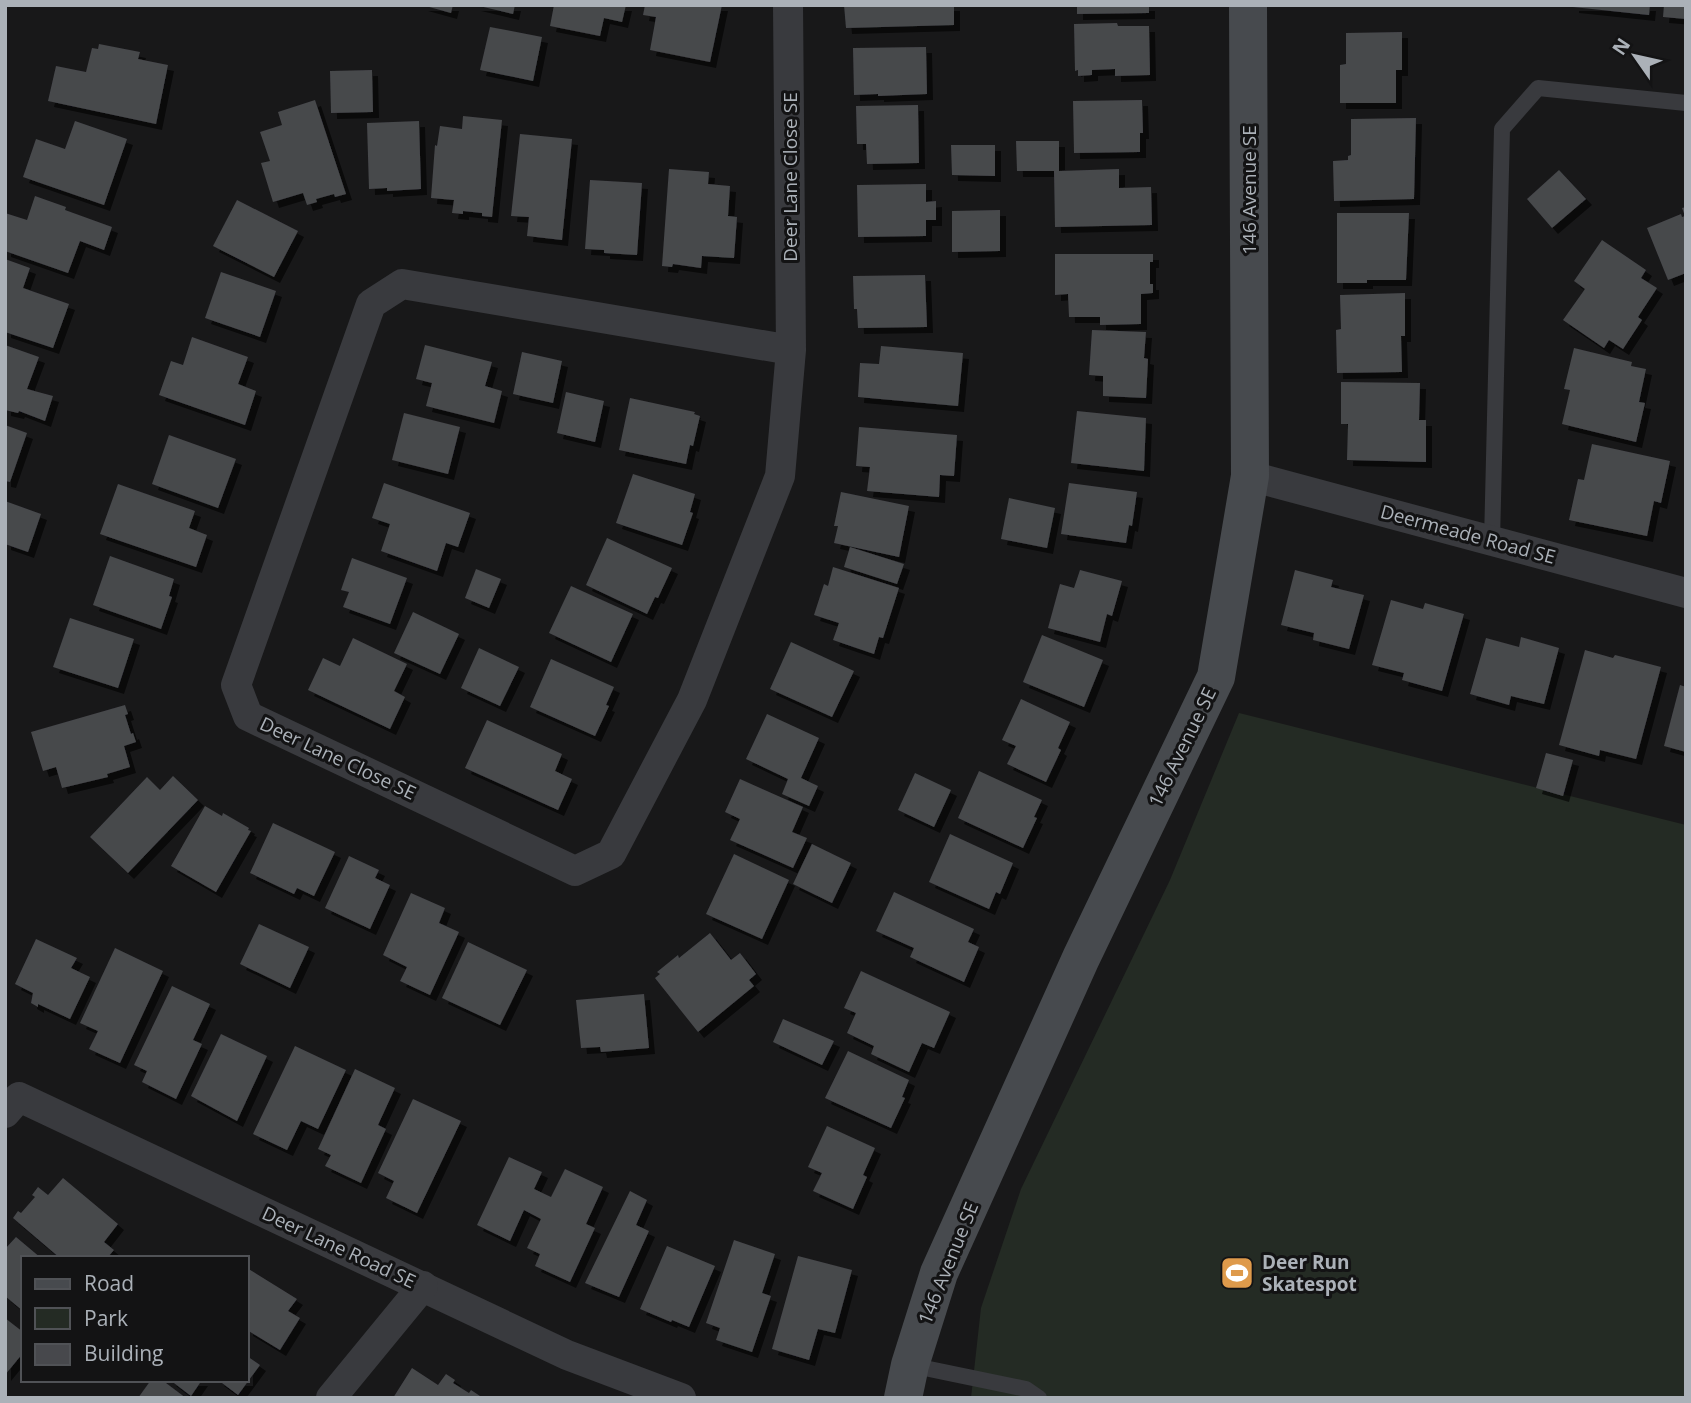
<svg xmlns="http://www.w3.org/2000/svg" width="1691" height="1403" font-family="'Open Sans',sans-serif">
	<defs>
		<filter id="shadow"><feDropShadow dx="6" dy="6" stdDeviation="0" flood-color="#0009"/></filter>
	</defs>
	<rect width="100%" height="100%" fill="#181819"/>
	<path fill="#242b24" d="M1239 713 1686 825V1398H971L981 1308 1021 1189 1170 880Z"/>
	<g fill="#47484c" filter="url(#shadow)">
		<path d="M422 5H453L451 13Z"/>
		<path d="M475 5H515L513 14Z"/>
		<path d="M554 5H626L622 22 604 18 600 36 550 26Z"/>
		<path d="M645 5H722L710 62 650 50 656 17 643 15Z"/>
		<path d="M844 5H954V25L846 28Z"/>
		<path d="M1077 5H1149V13L1077 14Z"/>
		<path d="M1573 5H1650L1649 15 1573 7Z"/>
		<path d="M1664 5H1686V19L1663 17Z"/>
		<path d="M1117 23 1118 26H1149L1150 75 1115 76V69L1092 70V75L1078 76V70L1075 71 1074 24Z"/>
		<path d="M490 27 542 37 533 81 480 70Z"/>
		<path d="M1402 32V70H1396V103H1340V65L1346 64V33Z"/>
		<path d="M99 44 140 52 138 59 168 65 156 124 48 101 56 66 86 72 92 48 98 49Z"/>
		<path d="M926 47 927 94 878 96V94L854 95 853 48Z"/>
		<path d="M372 70 373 112 331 113 330 71Z"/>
		<path d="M315 100 346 194 335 197 334 194 316 199 317 202 307 205 303 193 273 202 261 163 270 161 260 132 282 125 278 112Z"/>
		<path d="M1142 100 1143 133H1140V152L1074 153 1073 101Z"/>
		<path d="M918 105 919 163 867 164 866 144H857L856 106Z"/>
		<path d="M463 116 502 120 492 217 482 216V213L463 211V214L452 213 454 200 431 198 435 145 437 146 440 126 462 129Z"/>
		<path d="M1416 118 1414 199 1334 201 1333 161 1348 160V156L1351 155V119Z"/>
		<path d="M75 121 127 139 104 205 23 177 36 139 65 149Z"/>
		<path d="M419 121 421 189 387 191V188L369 189 367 123Z"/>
		<path d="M520 134 572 139 562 240 527 236 529 217 511 216Z"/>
		<path d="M1016 141H1059V171L1119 169V188L1151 187 1152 225 1055 227 1054 171H1017Z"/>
		<path d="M951 145H995V176L952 175Z"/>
		<path d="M669 169 709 172 708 184 730 186 728 216 737 217 734 258 702 256 701 268 673 264 672 267 662 266Z"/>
		<path d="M1559 170 1586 199 1552 228 1527 199Z"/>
		<path d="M590 180 642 183 637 255 604 253V250L585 249Z"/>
		<path d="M926 184V202L936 201V220H926V236L858 237 857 185Z"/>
		<path d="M35 196 66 207 65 210 112 227 104 250 80 241 68 273 5 251V213L27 220Z"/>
		<path d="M237 200 298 231 274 277 213 246Z"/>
		<path d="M1686 207V273L1668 280 1647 228 1681 214 1682 217 1685 216 1682 208Z"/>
		<path d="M1000 210V251L952 252V211Z"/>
		<path d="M1337 213H1409L1406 280H1367V283H1337Z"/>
		<path d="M1602 240 1646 270 1641 278 1657 288 1638 317 1642 320 1623 349 1609 340 1604 348 1563 320 1585 289 1574 281Z"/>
		<path d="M1055 254H1153V262H1150V284H1153V293L1141 294V324L1100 325V317H1069L1068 294 1055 295Z"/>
		<path d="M5 259 30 268 23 288 69 304 53 348 5 332Z"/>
		<path d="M221 272 276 291 260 337 205 318Z"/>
		<path d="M925 275 927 327 858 328 857 309H854L853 276Z"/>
		<path d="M1405 293V336H1401L1402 372 1337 373 1336 330 1341 329 1340 295Z"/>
		<path d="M1092 330 1146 332 1144 358 1148 359 1146 398 1103 396V376L1089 375Z"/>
		<path d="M192 337 248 357 238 384 256 391 245 425 159 395 171 361 183 365Z"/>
		<path d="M5 345 39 357 27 389 53 396 45 421 19 411 18 413 5 410Z"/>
		<path d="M425 345 492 362 485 386 502 391 494 423 426 406 432 383 416 379Z"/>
		<path d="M881 346 963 353 958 406 858 397 860 363 879 364Z"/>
		<path d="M1574 348 1632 362 1631 366 1646 369 1639 402 1645 403 1636 442 1562 424 1570 390 1564 389Z"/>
		<path d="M522 352 562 361 553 403 513 394Z"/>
		<path d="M1341 382 1420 383 1419 420H1426V462L1347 460 1348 424H1341Z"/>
		<path d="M566 392 604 401 595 442 557 433Z"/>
		<path d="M630 398 695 412 694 414 700 416 693 446 690 445 686 464 619 450Z"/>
		<path d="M1077 411 1146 418 1144 471 1071 463Z"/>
		<path d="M404 413 460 427 448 474 392 460Z"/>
		<path d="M5 425 27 433 10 482 5 481Z"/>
		<path d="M859 427 957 435 954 476 940 475 939 497 867 491 870 467 856 466Z"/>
		<path d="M169 435 236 459 218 508 152 484Z"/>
		<path d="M1592 444 1670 461 1661 503 1654 501 1647 536 1569 520 1578 479 1584 480Z"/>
		<path d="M633 474 695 494 690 512 693 513 682 545 616 523Z"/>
		<path d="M384 483 470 513 458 547 446 543 437 571 381 551 390 524 372 518Z"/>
		<path d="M1069 483 1137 492 1132 526 1129 525 1126 543 1061 534Z"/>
		<path d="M118 484 195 511 189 528 207 535 196 567 100 534Z"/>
		<path d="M841 492 909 506 899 557 834 543 838 526H834Z"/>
		<path d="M1009 498 1055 508 1047 548 1001 539Z"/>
		<path d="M5 501 41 514 28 552 5 544Z"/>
		<path d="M607 538 672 568 658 598 655 597 647 614 586 585Z"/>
		<path d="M850 547 904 564 897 584 844 567Z"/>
		<path d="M110 556 174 579 169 596 172 597 161 629 93 605Z"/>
		<path d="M352 558 407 578 390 624 343 607 349 592 341 590Z"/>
		<path d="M833 567 899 588 883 638 879 637 874 654 833 640 839 623 814 615 824 584 828 586Z"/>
		<path d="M476 569 501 579 489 608 465 598Z"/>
		<path d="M1080 570 1122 581 1112 616 1107 614 1100 642 1048 628 1060 584 1074 588Z"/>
		<path d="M1295 570 1333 580 1331 587 1364 595 1349 649 1313 640 1314 633 1281 625Z"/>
		<path d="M571 586 633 614 611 662 549 633Z"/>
		<path d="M1391 600 1423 609 1425 603 1464 614 1442 691 1402 680 1404 673 1372 665Z"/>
		<path d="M413 612 459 634 440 674 394 653Z"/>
		<path d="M70 618 134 639 118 688 53 667Z"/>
		<path d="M1042 635 1103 660 1084 707 1023 682Z"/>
		<path d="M1521 637 1559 648 1544 704 1511 696 1509 705 1470 694 1486 638 1519 647Z"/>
		<path d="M353 638 407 664 394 691 405 697 390 729 308 690 323 658 340 666Z"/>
		<path d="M791 642 854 671 832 717 770 689Z"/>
		<path d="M479 648 519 667 500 706 461 688Z"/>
		<path d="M1585 650 1613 658 1615 655 1661 667 1636 759 1600 750 1599 756 1559 745Z"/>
		<path d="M551 659 614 687 606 705 609 706 595 736 530 707Z"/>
		<path d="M1680 685 1686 687V752L1664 746Z"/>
		<path d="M1021 699 1070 722 1058 748 1061 750 1046 782 1007 764 1016 746 1002 740Z"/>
		<path d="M125 705 128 714 125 715 131 734 133 733 136 742 124 746 130 767 107 774 108 777 62 788 56 767 43 771 31 732Z"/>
		<path d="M767 714 819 738 801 778 818 786 809 806 782 794 788 779 746 759Z"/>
		<path d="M487 720 562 754 555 771 572 779 558 810 465 768Z"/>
		<path d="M1546 753 1573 760 1563 796 1536 788Z"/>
		<path d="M979 771 1042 800 1034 817 1037 818 1023 848 958 818Z"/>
		<path d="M915 773 951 790 934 827 898 810Z"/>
		<path d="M173 776 198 800 128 873 90 837 147 777 160 790Z"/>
		<path d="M740 779 803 807 792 832 807 838 793 868 730 840 740 819 725 812Z"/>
		<path d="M205 806 222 816 223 813 249 828 248 830 251 831 216 892 171 866Z"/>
		<path d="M273 823 335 852 314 896 297 888 294 894 250 873Z"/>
		<path d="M950 834 1013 863 1000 894 996 892 989 909 929 882Z"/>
		<path d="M812 844 851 863 832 903 793 884Z"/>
		<path d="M734 854 789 880 762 939 706 914Z"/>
		<path d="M349 856 379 870 375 878 390 885 370 929 325 908Z"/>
		<path d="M894 892 974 929 968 942 979 947 964 982 910 957 914 948 876 931Z"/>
		<path d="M411 893 445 908 439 923 459 932 430 995 400 981 407 967 383 955Z"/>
		<path d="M259 924 309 947 290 988 240 964Z"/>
		<path d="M710 933 731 960 740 953 756 974 749 980 754 986 698 1032 655 978 660 974 657 972 678 955 679 958Z"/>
		<path d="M36 939 77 958 71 968 90 977 70 1019 38 1004V1007L31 1003 33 993 15 984Z"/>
		<path d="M468 942 527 970 500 1025 442 998Z"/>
		<path d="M115 948 163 971 120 1063 89 1049 98 1031 80 1023Z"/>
		<path d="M861 971 950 1012 934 1048 922 1043 909 1072 871 1054 874 1046 847 1033 856 1013 844 1008Z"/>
		<path d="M172 986 210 1004 193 1040 202 1044 176 1099 142 1082 147 1071 134 1065Z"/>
		<path d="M644 994 649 1048 601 1052 600 1047 581 1048 576 1000Z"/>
		<path d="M783 1019 834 1041 822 1065 773 1042Z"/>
		<path d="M221 1034 267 1056 237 1121 191 1096Z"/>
		<path d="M295 1046 346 1070 318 1129 301 1121 287 1150 253 1134Z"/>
		<path d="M848 1051 909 1080 902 1097 905 1098 891 1128 825 1098Z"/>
		<path d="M355 1069 395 1088 378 1125 386 1129 361 1183 325 1166 331 1155 318 1149Z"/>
		<path d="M413 1099 461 1121 417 1213 386 1198 394 1181 378 1173Z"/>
		<path d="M827 1126 875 1148 863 1175 867 1177 853 1209 813 1191 822 1173 808 1167Z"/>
		<path d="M509 1157 542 1172 534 1189 551 1197 565 1169 603 1187 586 1224 595 1228 570 1282 535 1266 540 1254 527 1248 541 1219 524 1210 510 1241 477 1225Z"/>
		<path d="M63 1178 118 1224 104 1242 114 1250 107 1258H60L13 1218 18 1211 21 1213 35 1197 32 1195 38 1187 48 1195Z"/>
		<path d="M630 1191 647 1200 636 1225 649 1231 619 1297 585 1283Z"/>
		<path d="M16 1237 41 1258H23V1311L5 1296V1249Z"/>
		<path d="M734 1240 775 1254 762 1293 771 1296 752 1352 716 1340 720 1328 706 1323Z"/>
		<path d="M667 1246 715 1266 689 1327 672 1320 671 1322 640 1309Z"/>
		<path d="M798 1256 852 1270 835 1333 818 1329 809 1360 772 1349Z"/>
		<path d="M247 1268 297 1299 288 1311 300 1318 280 1350 247 1330Z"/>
		<path d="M5 1318 23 1332V1353L5 1375Z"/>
		<path d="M247 1356 260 1365 238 1395 218 1380H247Z"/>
		<path d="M412 1368 438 1385 446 1374 455 1380 453 1383 469 1393 471 1390 480 1396 393 1398Z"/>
		<path d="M151 1380H162L186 1398H138Z"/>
		<path d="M170 1380H202L191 1396Z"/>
	</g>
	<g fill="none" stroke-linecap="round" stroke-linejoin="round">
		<g stroke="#393a3e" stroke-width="16">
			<path d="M1492 541 1502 129 1538 88 1686 103"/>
			<path d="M910 1365 1026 1389 1039 1398"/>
		</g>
		<g stroke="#393a3e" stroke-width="30">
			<path d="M788 5 791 350 780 476 692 700 611 854 575 871 248 716 236 685 371 304 402 284 791 350"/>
			<path d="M1250 476 1686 593"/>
			<path d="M5 1113 19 1097 567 1355 681 1398"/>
			<path d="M331 1398 423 1286"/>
		</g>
		<path stroke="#474a4e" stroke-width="38" d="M903 1398 910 1365 939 1273 1081 958 1216 677 1250 476 1248 5"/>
	</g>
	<defs>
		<symbol id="stadium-square" viewBox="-11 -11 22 22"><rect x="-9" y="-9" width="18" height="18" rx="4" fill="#de9a4b" stroke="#131314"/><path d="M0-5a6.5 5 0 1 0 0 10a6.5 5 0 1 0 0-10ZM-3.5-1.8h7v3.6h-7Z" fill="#fff"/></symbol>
	</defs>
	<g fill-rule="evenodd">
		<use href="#stadium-square" x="1218" y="1254" width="38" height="38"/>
	</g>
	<g text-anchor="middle" stroke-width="6" stroke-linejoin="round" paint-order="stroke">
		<g font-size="19" fill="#abb1b8" stroke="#131314">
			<text transform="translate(790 177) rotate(-90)" y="7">Deer Lane Close SE</text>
			<text transform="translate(1249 190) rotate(-90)" y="7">146 Avenue SE</text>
			<text transform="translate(1468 534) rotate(15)" y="7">Deermeade Road SE</text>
			<text transform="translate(1182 747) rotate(-64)" y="7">146 Avenue SE</text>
			<text transform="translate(338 758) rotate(25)" y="7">Deer Lane Close SE</text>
			<text transform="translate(339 1247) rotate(25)" y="7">Deer Lane Road SE</text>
			<text transform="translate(948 1263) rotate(-68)" y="7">146 Avenue SE</text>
		</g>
		<g font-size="19" font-weight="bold" fill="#abb1b8" stroke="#131314" text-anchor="start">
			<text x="1262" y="1269">Deer Run<tspan x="1262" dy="22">Skatespot</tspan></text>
		</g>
	</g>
	<rect width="1691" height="1403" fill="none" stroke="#abb1b8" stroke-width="14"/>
	<rect x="21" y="1256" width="228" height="126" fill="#131314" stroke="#505256" stroke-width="2"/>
	<rect x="35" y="1279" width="35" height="10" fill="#474a4e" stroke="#505256" stroke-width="2"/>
	<text x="84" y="1291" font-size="21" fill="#abb1b8">Road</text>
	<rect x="35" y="1308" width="35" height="21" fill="#242b24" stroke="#505256" stroke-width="2"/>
	<text x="84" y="1326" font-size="21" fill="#abb1b8">Park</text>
	<rect x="35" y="1344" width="35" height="21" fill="#47484c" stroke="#505256" stroke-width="2"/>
	<text x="84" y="1361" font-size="21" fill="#abb1b8">Building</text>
	<g transform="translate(1635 56) rotate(304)" stroke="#131314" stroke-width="5" paint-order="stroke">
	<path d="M0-5L12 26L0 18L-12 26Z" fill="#abb1b8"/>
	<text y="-10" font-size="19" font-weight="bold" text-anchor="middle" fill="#abb1b8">N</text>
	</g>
</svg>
